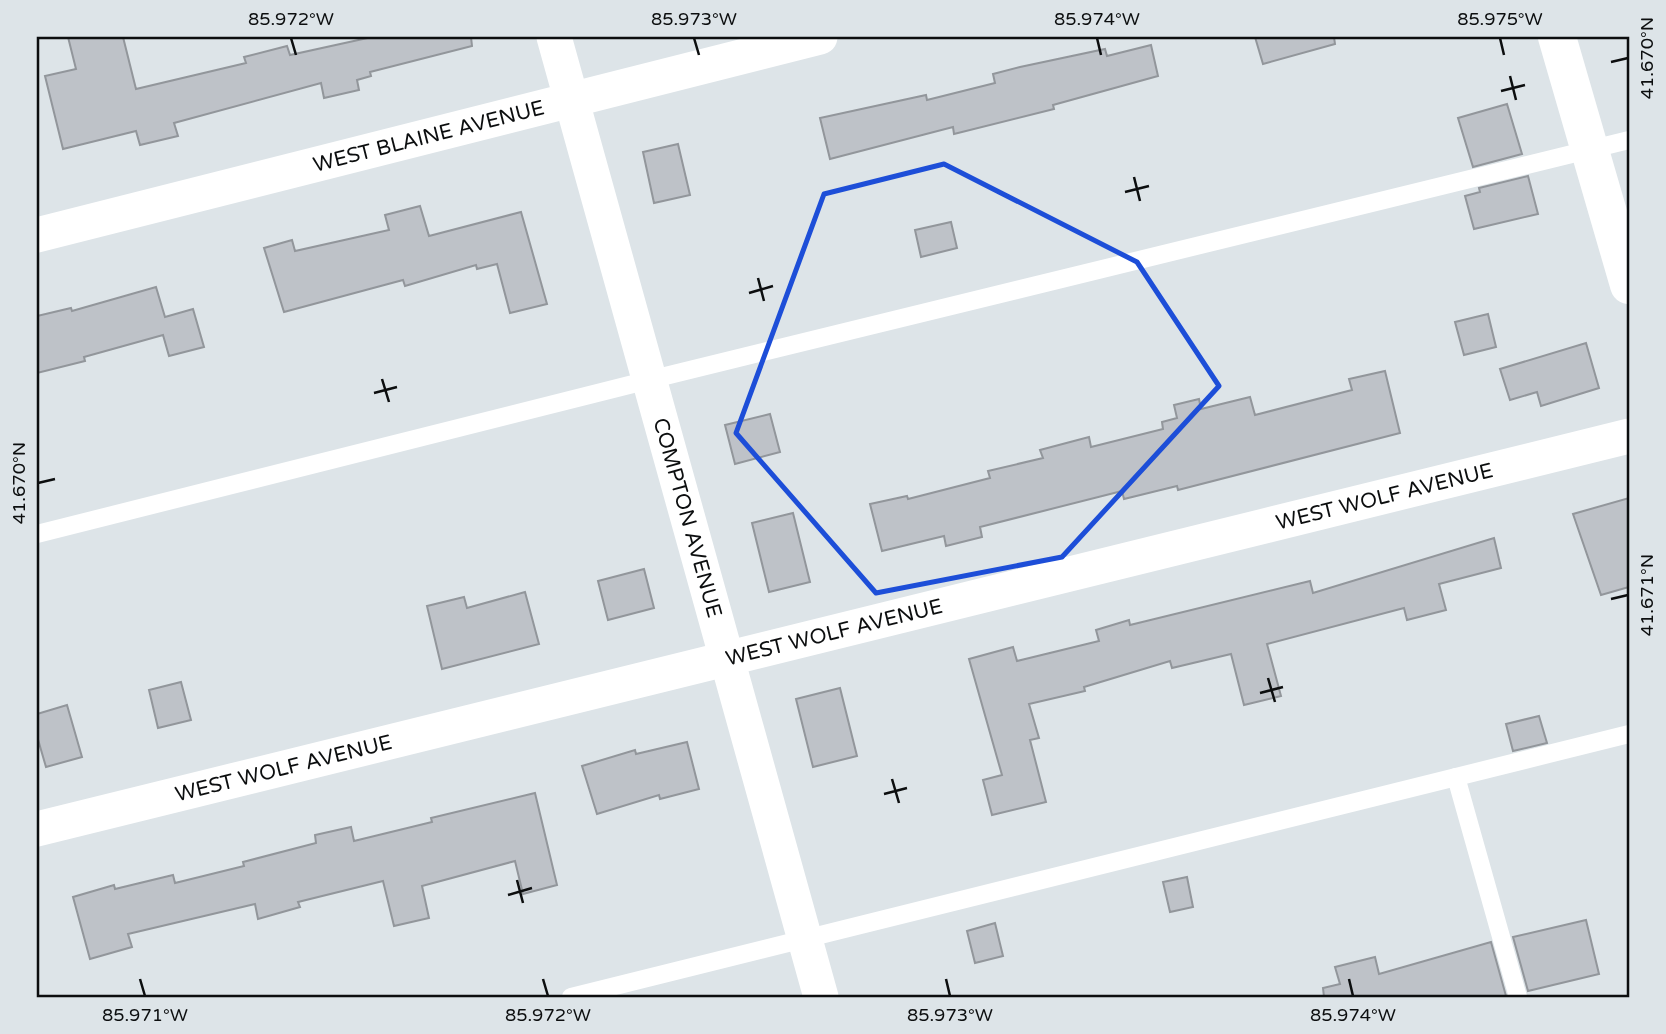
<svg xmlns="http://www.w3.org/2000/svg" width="1666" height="1034" font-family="'Varela Round',sans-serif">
	<rect width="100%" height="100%" fill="#dde4e8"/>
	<g fill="#bec2c8" stroke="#92969b" stroke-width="2">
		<path d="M68 37H123L136 89 246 63 244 57 287 46 290 55 372 37H471L472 46 370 72 371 76 357 80 359 90 324 98 321 83 174 123 178 136 140 145 136 131 63 149 45 76 76 69Z"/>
		<path d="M1255 37H1334L1335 44 1263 64Z"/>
		<path d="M1151 45 1158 76 1053 105 1054 109 954 134 953 127 830 159 820 118 926 95 927 100 995 83 993 74 1020 67 1105 49 1107 56Z"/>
		<path d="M1507 104 1522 154 1473 167 1458 118Z"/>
		<path d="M678 144 690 195 654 203 643 152Z"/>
		<path d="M1528 176 1538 214 1474 229 1465 196 1480 192 1479 188Z"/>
		<path d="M420 206 429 236 521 212 547 304 510 313 497 264 477 269 476 265 405 286 403 280 284 312 264 248 292 240 295 251 389 230 385 215Z"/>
		<path d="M951 222 957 248 921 257 915 230Z"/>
		<path d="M156 287 165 317 193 309 204 347 169 356 163 335 84 357 85 361 37 373V316L71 308 72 311Z"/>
		<path d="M1488 314 1496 347 1464 355 1455 322Z"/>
		<path d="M1586 343 1599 388 1541 406 1537 392 1510 400 1500 369Z"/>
		<path d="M1385 371 1400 433 1178 490 1177 486 1124 499 1122 491 980 527 982 537 946 546 944 536 882 551 870 504 907 496 908 499 990 478 988 471 1043 458 1040 450 1089 437 1091 447 1163 429 1162 422 1177 418 1174 405 1199 399 1201 409 1250 397 1255 415 1352 390 1349 379Z"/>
		<path d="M770 414 780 452 735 464 725 425Z"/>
		<path d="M1629 498V587L1601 595 1573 514Z"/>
		<path d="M793 513 810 582 769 592 752 523Z"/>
		<path d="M1494 538 1501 568 1439 584 1446 610 1407 620 1404 608 1267 644 1281 696 1244 705 1231 654 1172 668 1170 661 1084 687 1085 691 1029 704 1039 738 1030 740 1046 802 992 815 983 780 1002 775 969 659 1013 647 1017 661 1099 641 1096 630 1129 620 1130 625 1310 581 1313 593Z"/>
		<path d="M644 569 654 608 608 620 598 581Z"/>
		<path d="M525 592 539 644 442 669 427 606 464 597 467 608Z"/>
		<path d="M181 682 191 720 158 728 149 690Z"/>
		<path d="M840 688 857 756 813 767 796 699Z"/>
		<path d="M67 705 82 757 46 767 37 736V714Z"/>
		<path d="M1539 716 1547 743 1513 751 1506 724Z"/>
		<path d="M687 742 699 789 660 799 659 795 597 814 582 766 635 750 636 754Z"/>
		<path d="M535 793 557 885 523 894 515 861 422 886 429 918 394 926 383 881 298 902 300 907 258 919 255 904 128 934 132 947 90 959 73 897 114 885 115 889 173 875 175 883 244 866 243 862 316 843 315 835 351 827 354 841 432 822 431 818Z"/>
		<path d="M1187 877 1193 907 1170 912 1163 882Z"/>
		<path d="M1586 920 1599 974 1528 991 1513 937Z"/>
		<path d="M995 923 1003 956 975 963 967 931Z"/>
		<path d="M1491 942 1506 996 1324 997 1323 988 1340 984 1335 967 1375 957 1379 974Z"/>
	</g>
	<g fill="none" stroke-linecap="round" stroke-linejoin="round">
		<g stroke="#fff" stroke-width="18">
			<path d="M37 534 649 380 1629 140"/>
			<path d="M1456 777 1518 997"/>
			<path d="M571 997 1629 734"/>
		</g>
		<g stroke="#fff" stroke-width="35">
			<path id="s1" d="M554 37 821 997"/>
			<path id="s2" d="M37 235 820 37"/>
			<path id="s3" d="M37 829 1629 436"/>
		</g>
		<path stroke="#fff" stroke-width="38" d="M1557 37 1629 285"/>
	</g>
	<path fill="none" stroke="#1d4ed8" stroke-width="5" stroke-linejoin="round" d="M944 164 1137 262 1219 386 1062 557 876 593 736 433 824 194Z"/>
	<path fill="none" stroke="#0c0e0f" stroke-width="2.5" d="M291 38 296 55M694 38 699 55M1097 38 1101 55M1500 38 1504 55M1611 62 1628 58M1510 76 1516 100M1501 91 1525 85M1134 177 1140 201M1125 192 1149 186M758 278 764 301M749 293 773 286M382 379 389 402M374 393 397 387M38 483 55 479M1611 599 1628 595M1268 678 1275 702M1260 693 1283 687M892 779 899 803M884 794 907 788M517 880 523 903M508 895 532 888M140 979 145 996M543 979 548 996M946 979 950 996M1349 979 1353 996"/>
	<g text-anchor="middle" stroke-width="7" stroke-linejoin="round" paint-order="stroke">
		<g font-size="21" fill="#0c0e0f" stroke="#dde4e8">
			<text dy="7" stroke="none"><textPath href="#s2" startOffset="404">WEST BLAINE AVENUE</textPath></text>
			<text dy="7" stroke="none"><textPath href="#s3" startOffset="1388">WEST WOLF AVENUE</textPath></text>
			<text dy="7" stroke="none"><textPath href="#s1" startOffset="499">COMPTON AVENUE</textPath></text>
			<text dy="7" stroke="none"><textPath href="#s3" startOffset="821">WEST WOLF AVENUE</textPath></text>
			<text dy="7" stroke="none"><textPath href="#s3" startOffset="254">WEST WOLF AVENUE</textPath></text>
		</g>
	</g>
	<rect width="1666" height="1034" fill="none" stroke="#dde4e8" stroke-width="77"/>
	<rect x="38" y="38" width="1590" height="958" fill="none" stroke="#0c0e0f" stroke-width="2.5"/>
	<g font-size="18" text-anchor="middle" fill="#0c0e0f">
		<text x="291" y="25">85.972°W</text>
		<text x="694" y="25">85.973°W</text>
		<text x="1097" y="25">85.974°W</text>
		<text x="1500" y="25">85.975°W</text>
		<text transform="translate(1647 58) rotate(-90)" y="6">41.670°N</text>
		<text transform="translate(19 483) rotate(-90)" y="6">41.670°N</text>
		<text transform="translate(1647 595) rotate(-90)" y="6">41.671°N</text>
		<text x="145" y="1021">85.971°W</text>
		<text x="548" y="1021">85.972°W</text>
		<text x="950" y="1021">85.973°W</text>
		<text x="1353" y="1021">85.974°W</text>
	</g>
</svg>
